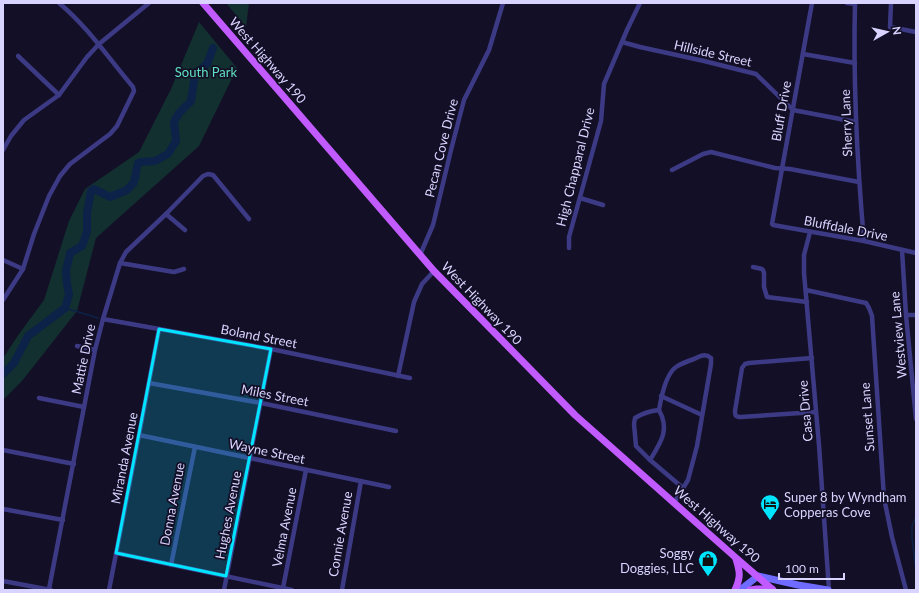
<svg xmlns="http://www.w3.org/2000/svg" width="919" height="593" font-family="Lato,sans-serif">
	<rect width="100%" height="100%" fill="#130f26"/>
	<g fill="#12302f">
		<path d="M226 3H249L246 27Z"/>
		<path d="M199 22 237 68 199 146 96 238 77 311 22 381 3 400V358L19 334 44 300 69 221 85 189 139 152 171 89Z"/>
	</g>
	<g fill="none" stroke-linecap="round" stroke-linejoin="round">
		<g stroke="#0c2248" stroke-width="1.5">
			<path d="M65 308 98 318"/>
			<path d="M916 517 912 526V538L916 571"/>
		</g>
		<path stroke="#0c2248" stroke-width="8" d="M3 374 14 363 28 336 65 308 69 295 67 284 66 271 70 253 82 246 87 232V213L91 191 94 189 110 197 127 190 134 182 138 163 141 162 155 161 168 154 176 141 174 122 179 113 191 101 195 74 207 64 213 48"/>
		<g stroke="#3d3a85" stroke-width="4.5">
			<path d="M812 3 772 224 773 225 864 241 916 253"/>
			<path d="M847 3 855 4"/>
			<path d="M855 3C853 83 857 162 864 241"/>
			<path d="M891 3 890 27 916 32"/>
			<path d="M622 42 640 47 704 61 756 74 793 110 856 122"/>
			<path d="M803 54 855 63"/>
			<path d="M18 56 59 95"/>
			<path d="M3 150 11 136 24 120 59 95 87 57 99 44 149 3"/>
			<path d="M672 170 703 154 711 152 775 168 790 169 859 182"/>
			<path d="M580 198 603 205"/>
			<path d="M166 214 185 230"/>
			<path d="M810 232 804 255V273L819 445 829 590"/>
			<path d="M569 248V237L601 121 604 84 627 30 640 3"/>
			<path d="M902 250 906 315 916 419"/>
			<path d="M420 255 433 225 451 150 464 100 489 50 503 3"/>
			<path d="M3 260 23 269"/>
			<path d="M120 263 174 272 184 269"/>
			<path d="M753 267 762 269 763 270 764 273V287L767 297 807 302"/>
			<path d="M806 290 866 303 869 308 872 316 884 498 892 537 906 590"/>
			<path d="M3 300 23 269 34 234 49 196 60 176 70 164 110 134 117 126 134 91 133 87C109 59 88 27 59 3"/>
			<path d="M906 315H916"/>
			<path d="M103 319 271 349 410 378"/>
			<path d="M77 346 95 350"/>
			<path d="M812 358 749 363 745 364 742 368 735 411C735 416 736 417 741 417L816 412"/>
			<path d="M398 376 414 302 422 284 434 271"/>
			<path d="M149 383 261 403 396 431"/>
			<path d="M661 396 702 415"/>
			<path d="M39 398 84 407"/>
			<path d="M659 410C650 411 643 413 635 418L634 424 636 446 650 460 683 488"/>
			<path d="M139 435 389 487"/>
			<path d="M3 450 74 464"/>
			<path d="M650 460C661 442 670 430 659 410 661 398 666 374 676 367 682 363 688 361 694 359 700 356 705 353 711 358V364L697 446 688 480 674 503"/>
			<path d="M3 509 63 520"/>
			<path d="M116 553 292 590"/>
			<path d="M171 565 195 447"/>
			<path d="M3 581 51 590"/>
			<path d="M283 588 306 470"/>
			<path d="M49 589 95 350 103 319 120 263 126 252 166 214 203 176 208 174 213 175 249 219"/>
			<path d="M109 590 139 435 159 329"/>
			<path d="M224 590 271 349"/>
			<path d="M342 590 361 481"/>
		</g>
		<path stroke="#6f6bff" stroke-width="7" d="M740 590 758 576 798 585 828 590"/>
		<g stroke="#c25bff" stroke-width="7">
			<path d="M203 3 434 271 575 415 735 557 773 590"/>
			<path d="M735 590C741 577 740 572 736 559"/>
			<path d="M750 590 757 589H772"/>
		</g>
	</g>
	<path fill="#00e5ff" fill-opacity="0.2" stroke="#00e5ff" stroke-width="3" stroke-linejoin="round" d="M159 329 271 349 226 576 116 553Z"/>
	<defs>
		<symbol id="hotel-pin" viewBox="-11 -11 22 30"><path d="M0 17L-7.5 6A9.5 9.5 0 1 1 7.5 6Z" fill="#00e5ff" stroke="#130f26"/><path d="M-6-4.5h1.5V1H6V5H4.5V3h-9V5H-6ZM-4 0a1.8 1.8 0 1 1 3.6 0ZM.5 0V-2.5h3Q6-2.5 6 0Z" fill="#111"/></symbol>
		<symbol id="shop-pin" viewBox="-11 -11 22 30"><path d="M0 17L-7.5 6A9.5 9.5 0 1 1 7.5 6Z" fill="#00e5ff" stroke="#130f26"/><path d="M-5-2.5h2.3a2.7 3.5 0 0 1 5.4 0H5L5.5 6h-11ZM-1.5-2.5h3a1.5 2.3 0 0 0-3 0Z" fill="#111"/></symbol>
	</defs>
	<g fill-rule="evenodd">
		<use href="#hotel-pin" x="759" y="493" width="22" height="30"/>
		<use href="#shop-pin" x="697" y="549" width="22" height="30"/>
	</g>
	<g text-anchor="middle" stroke-width="3.5" stroke-linejoin="round" paint-order="stroke">
		<g font-size="13" fill="#d9d4ff" stroke="#130f26">
			<text transform="translate(713 53) rotate(13)" y="5">Hillside Street</text>
			<text transform="translate(268 60) rotate(49)" y="5">West Highway 190</text>
			<text transform="translate(781 111) rotate(-80)" y="5">Bluff Drive</text>
			<text transform="translate(846 123) rotate(-92)" y="5">Sherry Lane</text>
			<text transform="translate(441 148) rotate(-76)" y="5">Pecan Cove Drive</text>
			<text transform="translate(575 167) rotate(-76)" y="5">High Chapparal Drive</text>
			<text transform="translate(846 228) rotate(11)" y="5">Bluffdale Drive</text>
			<text transform="translate(482 303) rotate(46)" y="5">West Highway 190</text>
			<text transform="translate(898 335) rotate(-95)" y="5">Westview Lane</text>
			<text transform="translate(259 336) rotate(11)" y="5">Boland Street</text>
			<text transform="translate(83 359) rotate(-78)" y="5">Mattie Drive</text>
			<text transform="translate(275 395) rotate(11)" y="5">Miles Street</text>
			<text transform="translate(805 411) rotate(-95)" y="5">Casa Drive</text>
			<text transform="translate(867 417) rotate(-94)" y="5">Sunset Lane</text>
			<text transform="translate(267 451) rotate(12)" y="5">Wayne Street</text>
			<text transform="translate(124 458) rotate(-79)" y="5">Miranda Avenue</text>
			<text transform="translate(172 504) rotate(-79)" y="5">Donna Avenue</text>
			<text transform="translate(228 515) rotate(-79)" y="5">Hughes Avenue</text>
			<text transform="translate(717 524) rotate(41)" y="5">West Highway 190</text>
			<text transform="translate(284 527) rotate(-79)" y="5">Velma Avenue</text>
			<text transform="translate(340 534) rotate(-80)" y="5">Connie Avenue</text>
		</g>
		<g font-size="13" fill="#5fe0c0" stroke="#130f26">
			<text x="206" y="77">South Park</text>
		</g>
		<g font-size="13" fill="#d9d4ff" stroke="#130f26" text-anchor="start">
			<text x="784" y="502">Super 8 by Wyndham<tspan x="784" dy="15">Copperas Cove</tspan></text>
			<text x="694" y="558" text-anchor="end">Soggy<tspan x="694" dy="15">Doggies, LLC</tspan></text>
		</g>
	</g>
	<rect width="919" height="593" fill="none" stroke="#d9d4ff" stroke-width="8"/>
	<g transform="translate(887 32) rotate(82)" stroke="#130f26" stroke-width="3" paint-order="stroke">
	<path d="M0-3L7 15L0 10L-7 15Z" fill="#d9d4ff"/>
	<text y="-6" font-size="11" font-weight="bold" text-anchor="middle" fill="#d9d4ff">N</text>
	</g>
	<path d="M779 573v6h65v-6" fill="none" stroke="#d9d4ff" stroke-width="2"/>
	<text x="785" y="573" font-size="12" fill="#d9d4ff" stroke="#130f26" stroke-width="3" paint-order="stroke">100 m</text>
</svg>
